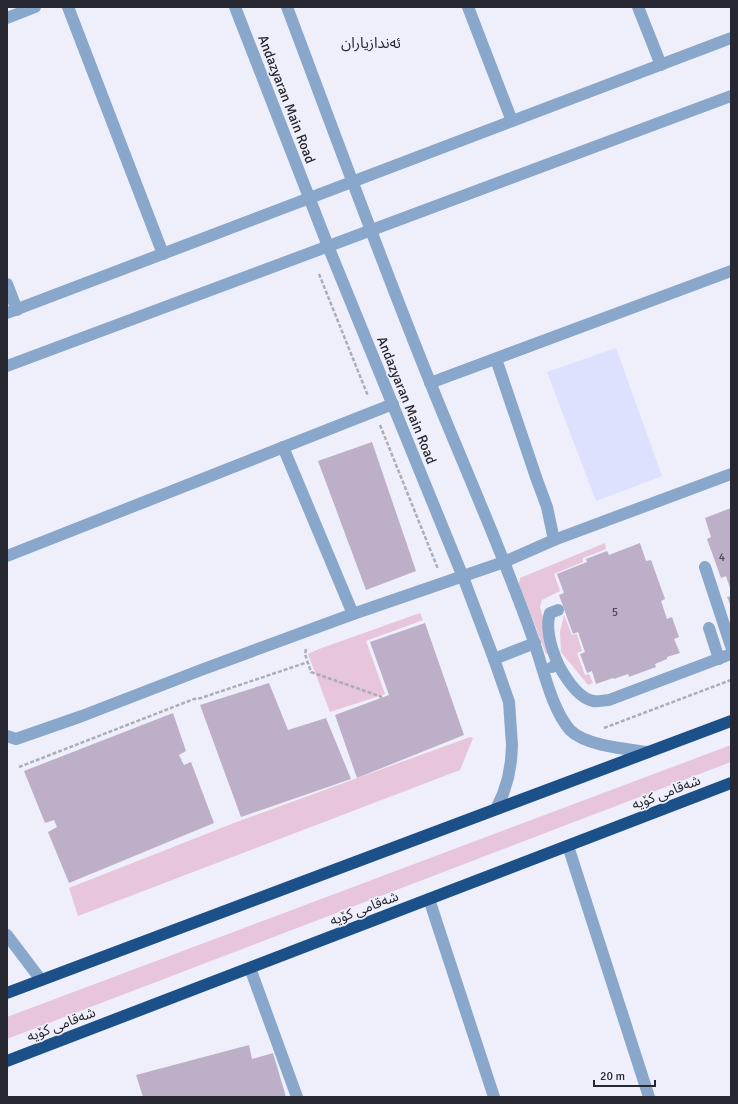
<svg xmlns="http://www.w3.org/2000/svg" width="738" height="1104" font-family="Signika,'Noto Sans Arabic',sans-serif">
	<rect width="100%" height="100%" fill="#eeeffa"/>
	<path fill="#dee1fd" d="M616 348 662 476 596 501 547 372Z"/>
	<g fill="#e7c5da">
		<path d="M605 543 606 549 583 558V562L554 574 560 591 542 600 540 607 547 631 550 653 546 654 519 584 520 578Z"/>
		<path d="M420 613 423 620 366 641 385 694 330 712 308 654 319 649Z"/>
		<path d="M564 615 572 635 577 634 582 651 577 653 585 675 589 674 593 683 588 685 561 652 560 632Z"/>
		<path d="M470 737 473 738 460 770 78 916 69 888 234 823Z"/>
		<path d="M731 745V762L7 1039V1017Z"/>
	</g>
	<g fill="#bdafc8">
		<path d="M372 442 416 571 366 590 318 461Z"/>
		<path d="M731 508V591L726 576 721 578 707 539 711 537 705 518Z"/>
		<path d="M640 543 646 561 651 560 665 599 661 601 667 619 672 617 679 637 674 639 680 653 667 657V659L655 664 656 667 629 677 628 674 614 679 613 678 596 684 592 671 587 673 580 654 585 652 578 632 573 634 559 595 564 593 557 574 587 562 586 559 607 551 609 555Z"/>
		<path d="M731 596V607L727 597Z"/>
		<path d="M425 623 464 735 357 778 335 715 389 695 370 642Z"/>
		<path d="M269 683 288 730 326 718 351 779 241 817 200 705Z"/>
		<path d="M173 713 186 751 179 755 184 765 191 762 214 823 69 883 48 832 57 827 54 820 45 823 24 771Z"/>
		<path d="M249 1045 252 1059 273 1053 286 1097H143L136 1075Z"/>
	</g>
	<g fill="none" stroke-linecap="round" stroke-linejoin="round">
		<g stroke="#acadb8" stroke-width="2.5" stroke-dasharray="4 2" stroke-linecap="butt">
			<path d="M319 274 368 396"/>
			<path d="M380 425 438 569"/>
			<path d="M306 649 305 654 311 672 382 697"/>
			<path d="M604 728 731 680"/>
			<path d="M19 767 194 699 201 698 308 662"/>
		</g>
		<g stroke="#89a7ca" stroke-width="12">
			<path d="M68 7 163 254"/>
			<path d="M235 7 328 246 463 577 494 659 509 702 512 745 511 761 508 778 503 794 496 809"/>
			<path d="M287 7C334 132 380 258 430 382 454 442 480 501 504 562 514 588 525 615 534 642 543 668 552 710 570 730 586 746 626 749 648 752"/>
			<path d="M468 7 512 121"/>
			<path d="M638 7 661 65"/>
			<path d="M7 18 35 7"/>
			<path d="M7 284 17 310"/>
			<path d="M7 313 731 38"/>
			<path d="M496 359 537 480 547 507 554 540"/>
			<path d="M7 366 731 96"/>
			<path d="M430 383 731 271"/>
			<path d="M283 447 353 614"/>
			<path d="M7 556 393 404"/>
			<path d="M705 567 731 646"/>
			<path d="M709 628 719 659"/>
			<path d="M494 659 535 643"/>
			<path d="M558 664C565 677 578 698 593 701 598 702 604 700 609 700L731 654"/>
			<path d="M552 667 558 664C552 650 545 628 550 613L558 610"/>
			<path d="M7 736 16 739 82 716 201 670 353 614 504 562 554 540 731 474"/>
			<path d="M568 846 649 1097"/>
			<path d="M429 899 494 1097"/>
			<path d="M7 935 41 980"/>
			<path d="M250 968 297 1097"/>
		</g>
		<g stroke="#1b5088" stroke-width="12">
			<path d="M7 993 731 721"/>
			<path d="M7 1061 731 783"/>
		</g>
	</g>
	<g text-anchor="middle" stroke-width="3.5" stroke-linejoin="round" paint-order="stroke">
		<g font-size="12" fill="#4c4957">
			<text x="722" y="561">4</text>
			<text x="615" y="616">5</text>
		</g>
		<g font-size="14" fill="#262731" stroke="#eeeffa">
			<text transform="translate(287 99) rotate(69)" y="5">Andazyaran Main Road</text>
			<text transform="translate(407 400) rotate(68)" y="5">Andazyaran Main Road</text>
			<text transform="translate(666 792) rotate(-21)" y="5">شەقامی کۆیە</text>
			<text transform="translate(364 908) rotate(-21)" y="5">شەقامی کۆیە</text>
			<text transform="translate(61 1024) rotate(-21)" y="5">شەقامی کۆیە</text>
		</g>
		<g font-size="15" fill="#262731" stroke="#eeeffa">
			<text x="371" y="48">ئەندازیاران</text>
		</g>
	</g>
	<rect width="738" height="1104" fill="none" stroke="#262731" stroke-width="16"/>
	<path d="M594 1080v6h61v-6" fill="none" stroke="#262731" stroke-width="2"/>
	<text x="600" y="1080" font-size="12" fill="#262731" stroke="#eeeffa" stroke-width="3" paint-order="stroke">20 m</text>
</svg>
